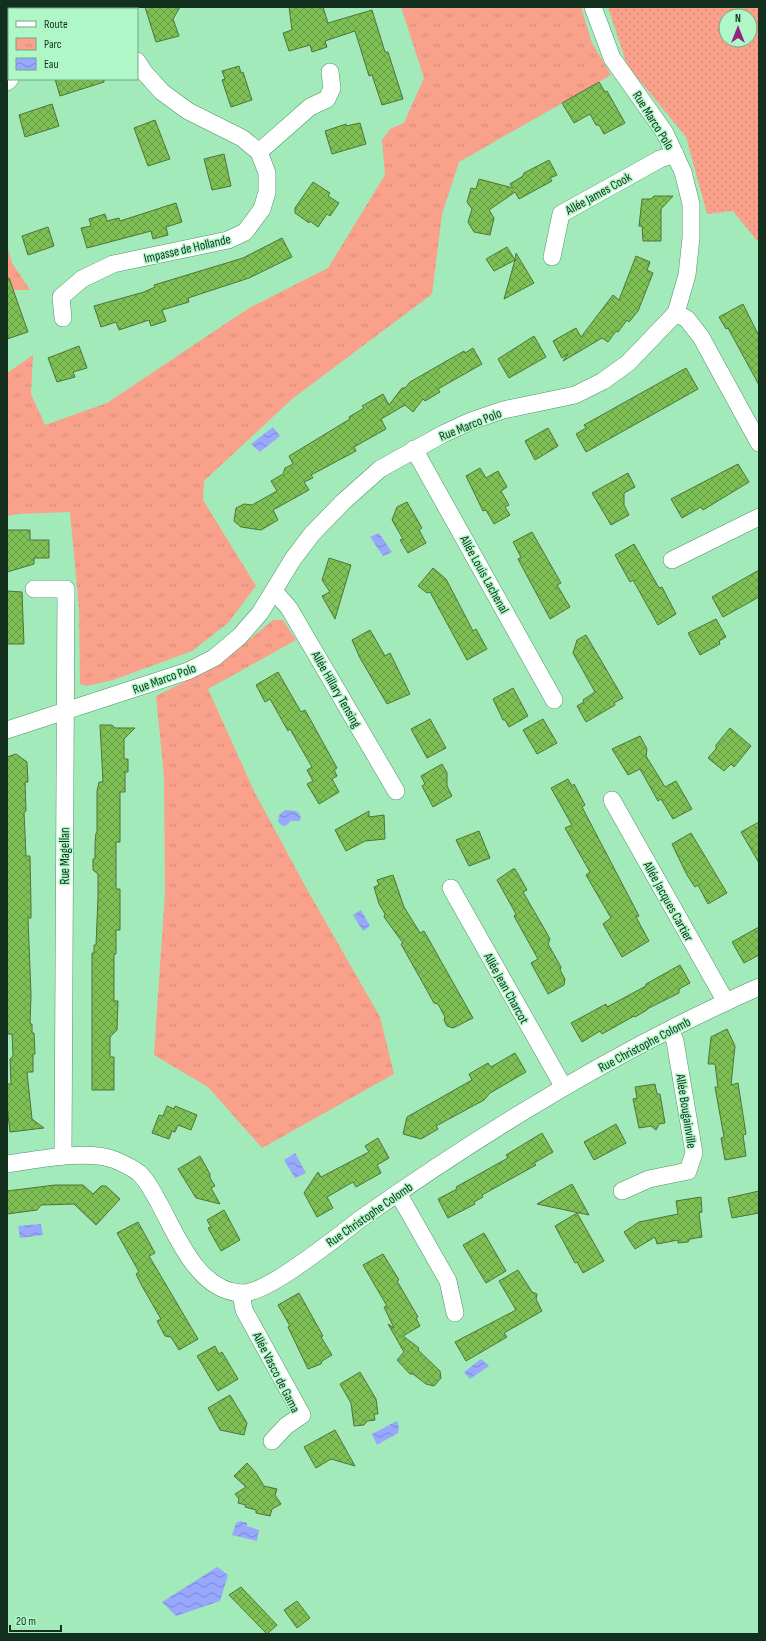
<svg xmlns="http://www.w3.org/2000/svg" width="766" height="1641" font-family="'Sofia Sans Condensed',sans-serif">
	<defs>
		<pattern id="grass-dots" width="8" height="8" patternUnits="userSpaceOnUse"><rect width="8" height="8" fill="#faa18b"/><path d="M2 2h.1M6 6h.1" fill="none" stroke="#d58b78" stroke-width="1.8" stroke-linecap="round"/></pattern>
		<pattern id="park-tufts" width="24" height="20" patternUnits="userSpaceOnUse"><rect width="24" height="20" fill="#faa18b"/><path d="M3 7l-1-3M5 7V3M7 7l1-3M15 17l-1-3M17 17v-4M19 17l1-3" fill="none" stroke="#d58b78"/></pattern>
		<pattern id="water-waves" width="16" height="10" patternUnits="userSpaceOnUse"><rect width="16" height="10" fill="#97a8fe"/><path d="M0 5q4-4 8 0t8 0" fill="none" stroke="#7a89cd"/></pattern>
		<pattern id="building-cross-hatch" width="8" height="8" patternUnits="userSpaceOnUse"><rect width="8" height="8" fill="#7ec054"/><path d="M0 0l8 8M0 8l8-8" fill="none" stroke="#669c45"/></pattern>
	</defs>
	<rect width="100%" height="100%" fill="#a2eaba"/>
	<path fill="url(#grass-dots)" fill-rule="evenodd" d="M608 7H759V243L733 211 707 214 686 137 627 65ZM726 16H750V40H726Z"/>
	<g fill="url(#park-tufts)">
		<path d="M401 7H581L592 43 611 75 459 162 442 214 432 294 292 399 204 481 203 500 256 586 228 623 192 651 113 680 87 686 80 684 79 609 70 512 17 514 7 516V373L33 355 31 394 45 425 107 403 249 308 328 268 385 175 382 140 390 129 404 123 424 78Z"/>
		<path d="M7 245 12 263 30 290H7Z"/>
		<path d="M273 620H283L296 640 208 689 254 791 304 884 380 1017 394 1074 262 1148 208 1087 154 1055 165 892 164 776 156 696 219 665Z"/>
	</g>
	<g fill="url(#water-waves)">
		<path d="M273 427 280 436 260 452 251 444Z"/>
		<path d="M379 533 392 552 383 556 370 537Z"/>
		<path d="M285 810 296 811 299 813 301 819 299 821H291L287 825 283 826 278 822 279 815Z"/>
		<path d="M361 910 370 926 363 931 353 915Z"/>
		<path d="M295 1153 306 1173 295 1178 284 1160Z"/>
		<path d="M41 1224 43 1235 20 1238 18 1226Z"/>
		<path d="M481 1359 489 1366 470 1379 464 1372Z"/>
		<path d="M397 1421 399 1428 398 1433 377 1445 372 1434Z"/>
		<path d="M240 1521 247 1523V1526L259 1530 257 1541 232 1535 236 1523Z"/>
		<path d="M217 1567 228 1575 220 1601 176 1616 162 1602Z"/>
	</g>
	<g fill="url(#building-cross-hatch)" stroke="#4f7438">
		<path d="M145 7H180L173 19 179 36 156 42Z"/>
		<path d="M289 7H323L328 23 372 10 385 52H388L403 99 382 105 372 75 369 76 355 31 325 41 327 47 312 52 310 45 289 51 283 33 292 30Z"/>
		<path d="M239 66 241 73 243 72 252 100 231 107 222 80 225 79 222 71Z"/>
		<path d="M55 79H104V82L60 96Z"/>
		<path d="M599 82 605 92 607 91 625 123 604 134 599 125H596L590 114 574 123 562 103Z"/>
		<path d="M52 104 59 126 25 137 19 115Z"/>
		<path d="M155 120 170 159 148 166 134 128Z"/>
		<path d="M360 123 366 144 332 154 325 131 346 124V126Z"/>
		<path d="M224 154 231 186 212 190 204 159Z"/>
		<path d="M549 160 557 175 550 178 552 181 519 199 515 192 489 210 494 218 490 235 474 232 468 222 472 209 467 202 471 188 476 189 479 179 513 188 510 184 523 176 524 173Z"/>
		<path d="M313 182 330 193 328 196 339 203 330 216 327 214 318 227 310 221 309 223 295 213V208Z"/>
		<path d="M654 196H673L661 209V241H643L642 226H639L642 199H651Z"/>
		<path d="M176 203 182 222 166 227 168 235 153 239 151 231 87 248 81 228 91 226 89 219 105 214 107 221 119 218 120 221Z"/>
		<path d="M48 227 54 246 28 255 22 236Z"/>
		<path d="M282 238 292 257 249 278 188 298 189 302 162 310 166 321 151 326 149 320 119 330 116 322 101 327 94 306 144 292 155 287 154 285 243 258Z"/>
		<path d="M507 247 515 260 516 253 534 283 504 299 515 260 494 271 486 259Z"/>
		<path d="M636 256 650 262 647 270 653 273 638 311 629 322 627 320 618 332 616 331 608 342 602 338 563 361 568 354 562 358 553 341 576 328 581 337 613 295 619 300Z"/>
		<path d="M9 278 28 332 7 339V279Z"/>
		<path d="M743 304 759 336V385L728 328 726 329 719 317Z"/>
		<path d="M534 336 546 357 509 378 498 359Z"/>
		<path d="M79 346 87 368 73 372 75 377 57 382 48 358Z"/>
		<path d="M473 348 482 364 438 389 440 392 425 401 423 399 413 412 405 405 381 419 386 429 354 447 356 451 311 475 313 478 304 482 309 490 273 510 278 520 261 530 241 527 234 521 236 508 244 504 252 505 277 491 271 481 283 474 285 468 293 464 289 456 350 419 349 417 364 408 362 406 383 394 389 405 402 388H405L410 382 464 351 465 353Z"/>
		<path d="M686 368 698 389 586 452 576 434 586 428 584 425Z"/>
		<path d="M548 428 558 446 535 460 525 441Z"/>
		<path d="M738 464 749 482 703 510 701 507 682 518 671 499Z"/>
		<path d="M480 468 486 478 498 471 507 487 501 491 509 505 505 507 510 515 494 524 486 510 483 511 466 476Z"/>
		<path d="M628 473 635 487 624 493V505L629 515 611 525 592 493Z"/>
		<path d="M407 502 422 528 419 530 426 543 408 553 400 540 403 539 392 520 397 507Z"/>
		<path d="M7 530H30V540H49V558H34V564L7 572Z"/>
		<path d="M532 532 561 583 557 585 570 607 550 619 518 559 521 557 513 542Z"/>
		<path d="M634 544 659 588 662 587 676 614 658 625 633 580 630 582 615 555Z"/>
		<path d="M329 558 351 565 335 619 322 596 330 592 322 580Z"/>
		<path d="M433 568 446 579 473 631 476 629 487 649 467 660 430 592 427 593 418 586Z"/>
		<path d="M759 570V597L723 617 712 597Z"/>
		<path d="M7 591 22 592 24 644H7Z"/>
		<path d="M716 619 726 637 719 641 720 644 700 655 688 633Z"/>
		<path d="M370 630 385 656 390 653 410 694 387 704 360 658 352 640Z"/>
		<path d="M586 635 623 698 614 703 615 705 586 722 577 706 584 702 583 700 595 692 573 653 577 640Z"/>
		<path d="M278 672 301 712 305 710 337 768 334 770 337 776 332 779 339 792 319 804 307 784 313 781 307 770 312 767 290 729 288 731 270 699 265 702 256 685Z"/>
		<path d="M513 688 528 716 509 727 505 720H503L493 699Z"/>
		<path d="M430 719 446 748 427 758 411 729Z"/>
		<path d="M543 719 557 743 537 754 523 730Z"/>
		<path d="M100 725H112L115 728H135L124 739V759H128V772H125V792H120V842H116V889H120V930H116V954H114V1001H118L117 1030 110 1037V1057H114V1090H92V953H94V945H96L98 898V874L93 870V859H95V843L96 833H97V791L99 782H103Z"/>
		<path d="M730 728 751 746 734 767 731 764 724 771 708 758 716 749V745Z"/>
		<path d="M640 736 647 749 646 756 665 787 676 781 692 809 673 819 661 799 658 801 640 769 628 775 612 749Z"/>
		<path d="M16 754 27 762 28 782H25L26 811 24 812 26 856H30L31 906V918H28L31 995 30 1024H32V1033H34L35 1054H33V1072H27L32 1119 44 1128 10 1132 7 1106V1084H11L10 1059 13 1056 12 1034H7V757Z"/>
		<path d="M442 764 447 773V786L452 796 433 807 422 786 425 784 421 776Z"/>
		<path d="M568 779 572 786 574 784 585 805 582 807 639 916 636 917 649 941 622 957 603 924 611 918 586 875 590 872 565 828 572 825 551 788Z"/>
		<path d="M369 811V817L384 815 385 839 365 841 346 851 335 830Z"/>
		<path d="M759 822V863L741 832Z"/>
		<path d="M479 831 490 858 469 866 456 840Z"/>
		<path d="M691 833 727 893 708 904 698 885 695 887 687 875 672 844Z"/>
		<path d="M513 869H515L518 874 527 890 523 892 545 930 550 939 548 944 561 967 560 970 565 979 564 985 548 994 531 963 538 959 514 916 516 914 497 880Z"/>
		<path d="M393 875 404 907 420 933 424 931 473 1018 453 1028 447 1026 444 1020 445 1017 438 1004 434 1003 401 944 403 943 384 917 385 914 379 904 374 887 379 885 377 880Z"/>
		<path d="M759 927V955L744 963 732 942Z"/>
		<path d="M680 965 690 983 679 989V993L647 1009V1010L635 1017 634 1016 602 1034 600 1031 582 1042 571 1023 606 1004 607 1007 646 986V984Z"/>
		<path d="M727 1029 735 1046 731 1085 738 1083 746 1134 743 1135 746 1156 725 1160 721 1138 724 1137 715 1087H718L715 1064H708L711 1037Z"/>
		<path d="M515 1053 526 1072 490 1093 484 1100 436 1126 438 1129 421 1139 403 1134 407 1117 472 1080 469 1074 488 1063 491 1067Z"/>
		<path d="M655 1084 657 1094H660L665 1123 659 1124 656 1130 651 1126 639 1128 633 1099 637 1098 635 1087Z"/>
		<path d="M167 1106 174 1109 175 1106 197 1115 191 1130 178 1125 175 1132 172 1131 169 1139 152 1133 159 1115 163 1116Z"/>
		<path d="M616 1124 626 1143 594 1160 584 1142Z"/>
		<path d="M542 1133 553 1152 534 1163 536 1165 482 1195 483 1197 474 1202 475 1204 448 1218 438 1199 457 1189 456 1187 508 1158 506 1155Z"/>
		<path d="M378 1138 389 1158 377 1165 381 1173 356 1187 353 1182 327 1197 333 1208 317 1217 304 1193 318 1172 321 1177 369 1152 365 1146Z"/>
		<path d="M200 1156 210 1174V1178L215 1186 211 1188 220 1204 196 1198 178 1169Z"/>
		<path d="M572 1184 589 1215 537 1204Z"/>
		<path d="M55 1185H83L93 1194 101 1186H106L120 1199 96 1225 74 1204 41 1205 37 1210 7 1214V1191Z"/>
		<path d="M759 1191V1213L732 1218 728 1198Z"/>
		<path d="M701 1197 702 1212 699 1213 702 1237 690 1239 688 1242 678 1243V1240L657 1244 655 1237 635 1249 624 1232 639 1222 678 1214 676 1201Z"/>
		<path d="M224 1210 240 1240 221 1251 208 1228 211 1227 207 1220Z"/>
		<path d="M577 1213 604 1261 583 1273 577 1262 575 1263 555 1226Z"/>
		<path d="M138 1222 155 1253 149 1256 198 1339 179 1350 171 1337 165 1336 157 1321 161 1319 142 1286 136 1274 139 1272 117 1233Z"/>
		<path d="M484 1233 506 1271 486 1283 463 1245Z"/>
		<path d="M383 1254 399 1280 397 1281 418 1317 416 1318 420 1326 403 1336 419 1348 418 1350 440 1371 441 1378 434 1386 426 1384 413 1374H410L397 1360 404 1352 388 1324 394 1328 384 1307 387 1306 363 1265Z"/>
		<path d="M518 1270 532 1292 537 1294 536 1299 542 1311 504 1333 507 1337 466 1361 455 1342 516 1310 499 1281Z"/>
		<path d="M299 1293 323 1336 321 1337 332 1355 322 1361 321 1364 308 1369 288 1327 290 1326 278 1305Z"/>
		<path d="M215 1346 219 1354 222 1352 238 1379 218 1391 197 1356Z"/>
		<path d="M360 1372 376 1399 378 1414H374L375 1420 367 1421 364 1425 354 1426 351 1403 340 1384Z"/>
		<path d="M230 1395 247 1423 244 1435 220 1430 208 1408Z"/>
		<path d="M335 1430 355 1466 331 1459 316 1468 304 1447Z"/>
		<path d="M247 1463 256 1473 264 1486 277 1489 275 1495 281 1504 272 1509 270 1516 256 1513V1510L245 1507 246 1505 238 1503 239 1499 235 1494 246 1487 234 1476Z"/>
		<path d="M241 1587 277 1625 267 1634 229 1595Z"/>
		<path d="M297 1601 310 1618 297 1628 284 1610Z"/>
	</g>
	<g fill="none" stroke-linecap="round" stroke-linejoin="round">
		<defs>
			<g id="minor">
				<path d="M92 9 95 7"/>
				<path d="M7 82 10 79"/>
				<path d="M259 152 310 107 327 99 332 88 330 72"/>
				<path d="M552 257 561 214 660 159 675 154"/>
				<path d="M676 313 687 319 701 337 759 443"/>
				<path d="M63 318 61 297 82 279 113 264 228 240 245 232 262 209 267 192V173L259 152 242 138 188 111 162 92 144 72 137 61"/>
				<path d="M414 449 554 700"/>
				<path d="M672 560 759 517"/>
				<path d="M34 589H66L63 1156"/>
				<path d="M274 591 289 608 396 791"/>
				<path d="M7 730 188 671 214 658 240 636 260 613 293 559 312 534 343 502 380 469 443 434 471 421 503 410 575 395 603 381 628 363 676 313 687 275 691 238V204L683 172 665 133 612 58 593 7"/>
				<path d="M612 800 726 1002"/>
				<path d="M451 888 563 1086"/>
				<path d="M7 1164C36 1160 88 1149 115 1160 122 1163 133 1168 139 1173 147 1180 154 1194 159 1203 177 1236 198 1291 241 1293 266 1295 337 1237 359 1220 485 1131 618 1049 759 987"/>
				<path d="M622 1191 649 1179 688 1171 694 1153 675 1041 670 1030"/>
				<path d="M398 1193 448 1281 455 1313"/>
				<path d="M241 1293 244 1310 302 1415 286 1426 272 1441"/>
			</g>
		</defs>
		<use href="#minor" stroke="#4e9368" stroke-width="18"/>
		<use href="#minor" stroke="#fff" stroke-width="17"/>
	</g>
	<g text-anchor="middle" stroke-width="3" stroke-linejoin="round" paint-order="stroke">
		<g font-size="13" fill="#13301e" stroke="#aff7c7">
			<text transform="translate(654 120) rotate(58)" y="5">Rue Marco Polo</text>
			<text transform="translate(598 193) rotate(-29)" y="5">Allée James Cook</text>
			<text transform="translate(187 248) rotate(-13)" y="5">Impasse de Hollande</text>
			<text transform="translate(470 424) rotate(-22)" y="5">Rue Marco Polo</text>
			<text transform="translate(485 574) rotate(61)" y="5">Allée Louis Lachenal</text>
			<text transform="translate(164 678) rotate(-20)" y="5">Rue Marco Polo</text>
			<text transform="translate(337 689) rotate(60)" y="5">Allée Hillary Tensing</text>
			<text transform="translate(64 856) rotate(-90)" y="5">Rue Magellan</text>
			<text transform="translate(669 901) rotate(61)" y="5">Allée Jacques Cartier</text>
			<text transform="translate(507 988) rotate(61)" y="5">Allée Jean Charcot</text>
			<text transform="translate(644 1044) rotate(-28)" y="5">Rue Christophe Colomb</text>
			<text transform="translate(687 1111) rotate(81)" y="5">Allée Bougainville</text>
			<text transform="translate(369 1214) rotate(-35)" y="5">Rue Christophe Colomb</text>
			<text transform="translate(277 1372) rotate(63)" y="5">Allée Vasco de Gama</text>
		</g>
	</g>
	<rect width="766" height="1641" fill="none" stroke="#13301e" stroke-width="16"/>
	<rect x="8" y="8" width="130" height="72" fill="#aff7c7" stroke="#71a783"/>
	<rect x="16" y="21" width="20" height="6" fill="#ffffff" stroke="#71a783"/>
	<text x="44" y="28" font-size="12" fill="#13301e">Route</text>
	<rect x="16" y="38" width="20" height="12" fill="url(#park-tufts)" stroke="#71a783"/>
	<text x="44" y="48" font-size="12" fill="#13301e">Parc</text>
	<rect x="16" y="58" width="20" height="12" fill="url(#water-waves)" stroke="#71a783"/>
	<text x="44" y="68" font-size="12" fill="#13301e">Eau</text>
	<g transform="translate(738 28)"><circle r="19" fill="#aff7c7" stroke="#71a783"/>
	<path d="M0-3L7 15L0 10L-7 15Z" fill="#942383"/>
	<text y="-6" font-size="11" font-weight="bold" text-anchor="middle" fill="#13301e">N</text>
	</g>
	<path d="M10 1625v6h51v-6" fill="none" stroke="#13301e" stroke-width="2"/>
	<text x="16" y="1625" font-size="12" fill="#13301e" stroke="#aff7c7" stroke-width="3" paint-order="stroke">20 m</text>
</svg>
